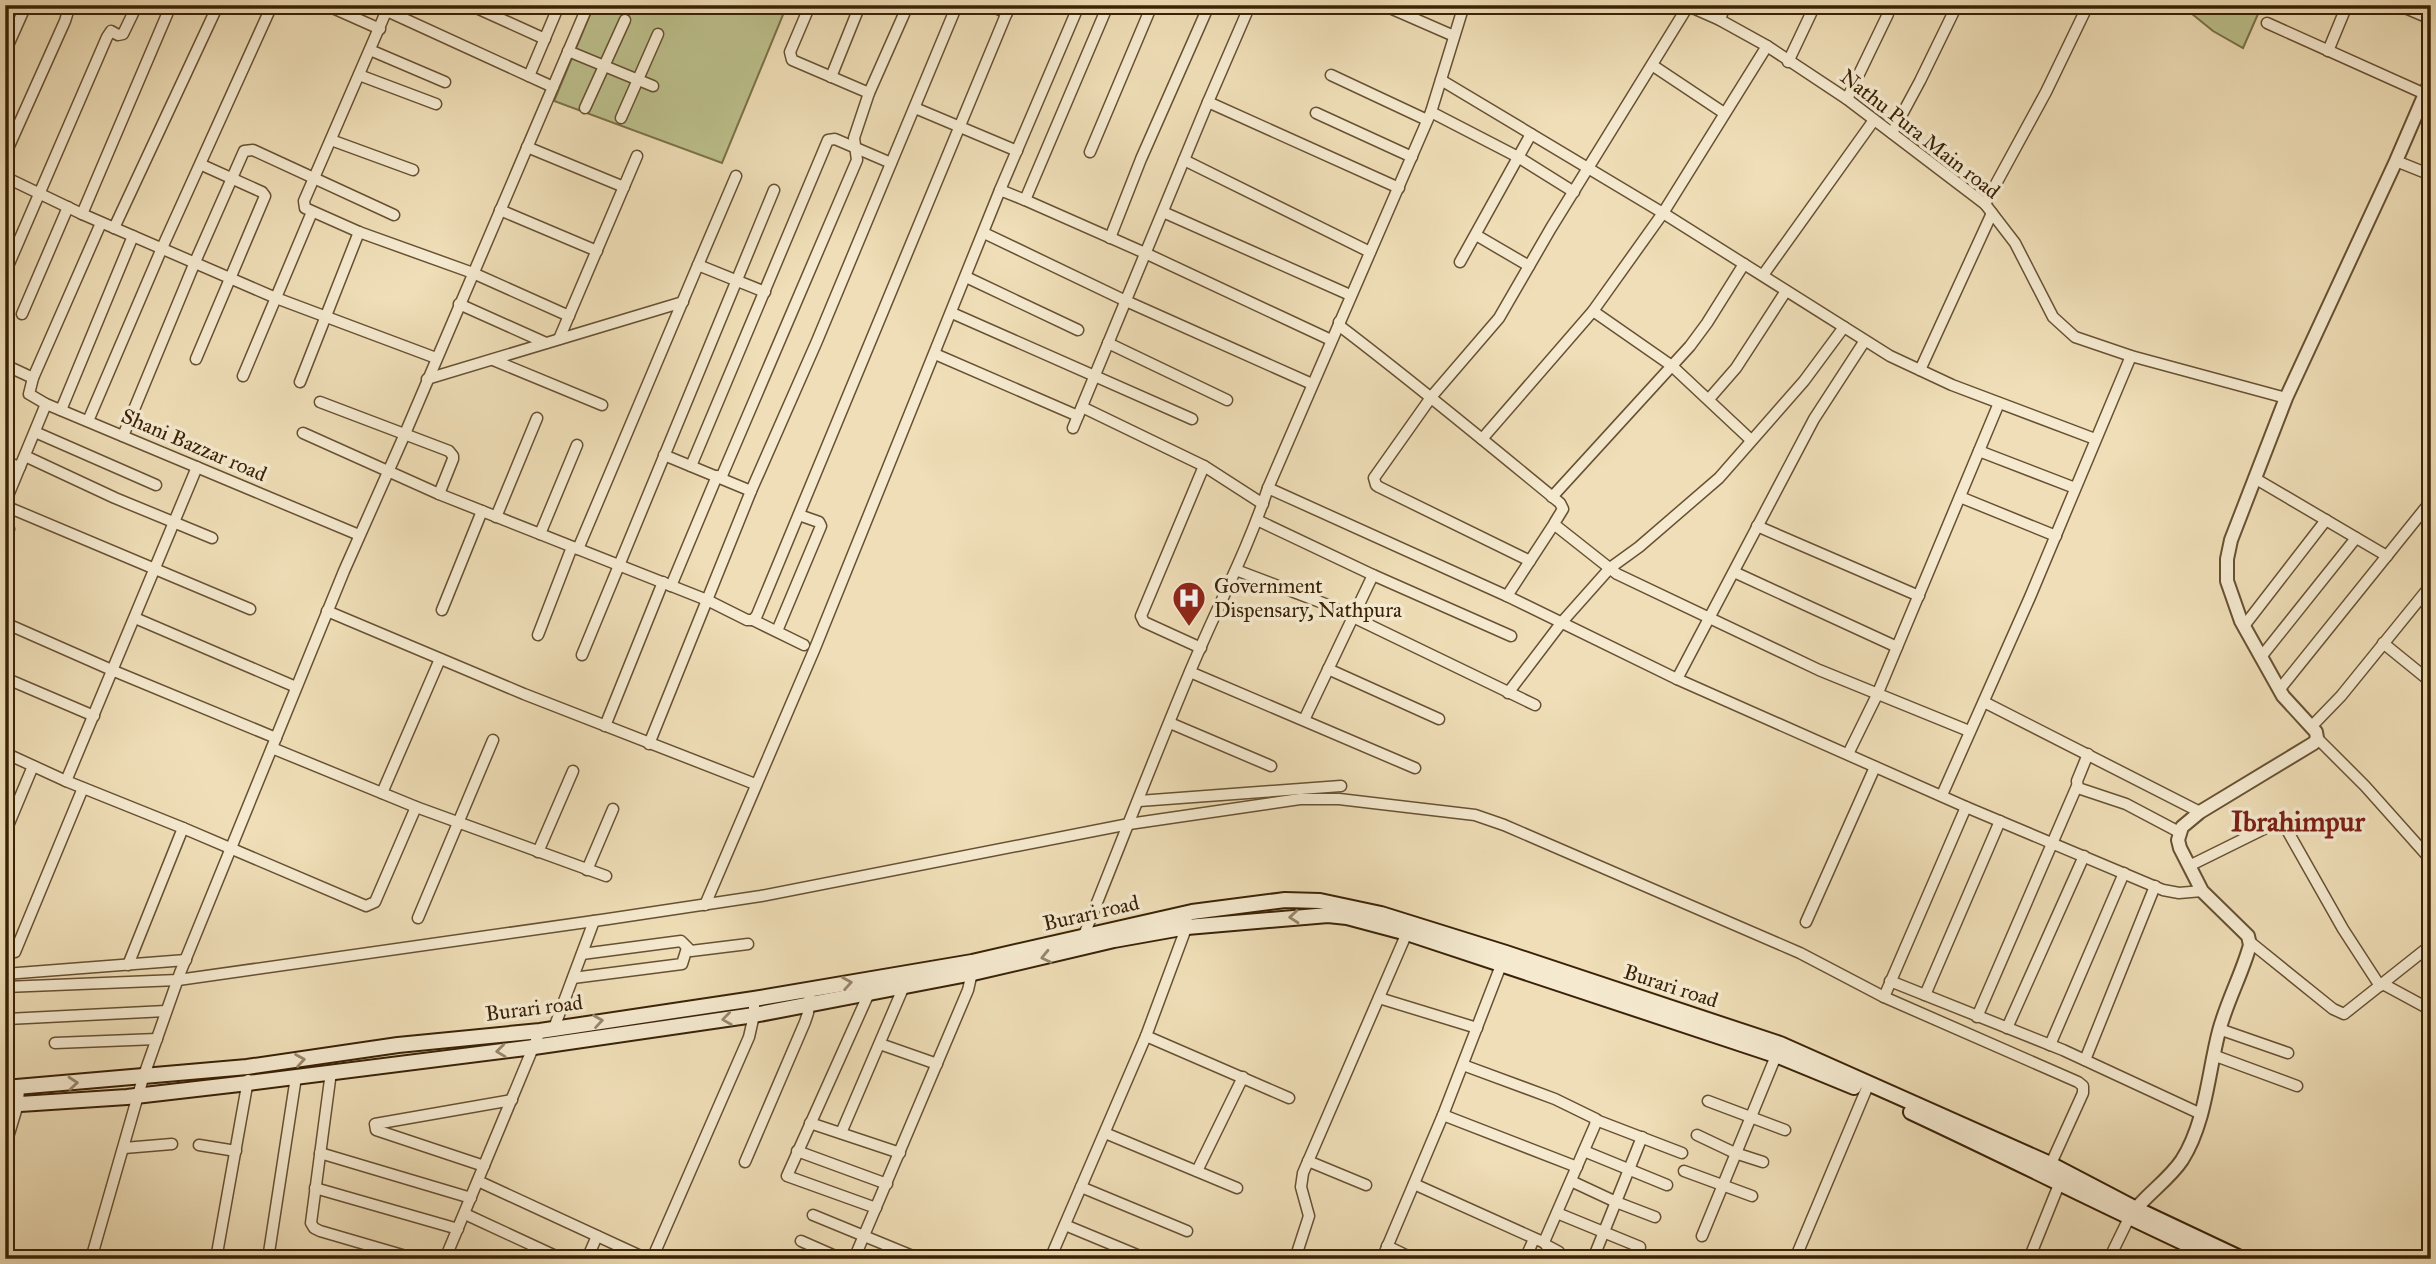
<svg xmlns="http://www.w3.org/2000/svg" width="2436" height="1264" font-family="'IM FELL Great Primer',serif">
	<rect width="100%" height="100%" fill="#efdeb7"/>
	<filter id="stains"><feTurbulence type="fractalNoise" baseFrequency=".00286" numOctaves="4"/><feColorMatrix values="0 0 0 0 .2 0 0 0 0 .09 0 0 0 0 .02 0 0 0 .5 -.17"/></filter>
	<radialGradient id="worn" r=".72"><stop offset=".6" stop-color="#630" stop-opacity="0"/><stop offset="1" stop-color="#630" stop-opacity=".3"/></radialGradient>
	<g fill="#bcc08c" stroke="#7b7149" stroke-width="2">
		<path d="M594 5H787L722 163 554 101Z"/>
		<path d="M2181 5H2262L2243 48 2213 31Z"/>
	</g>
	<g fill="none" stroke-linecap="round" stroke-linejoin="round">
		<defs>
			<g id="minor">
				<path d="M326 5 380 29"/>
				<path d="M389 5 304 201 305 208 359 232 473 273 569 316"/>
				<path d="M470 5 545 39"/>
				<path d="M810 5 790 52 792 60 869 93"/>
				<path d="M989 5 1007 13"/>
				<path d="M1108 5 1025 200 1145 253 1331 340"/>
				<path d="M1383 5 1454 36"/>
				<path d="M1686 5 1720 20 1767 46 1847 99 1985 204 2015 243 2053 317 2075 337 2131 356 2286 398"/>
				<path d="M2398 5 2431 19"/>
				<path d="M387 11 553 87"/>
				<path d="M1720 20 1725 5"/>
				<path d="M2267 23 2425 94"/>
				<path d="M370 50 445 82"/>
				<path d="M568 51 653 86"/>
				<path d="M2328 51 2347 5"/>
				<path d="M5 52 26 5"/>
				<path d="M1788 62 1815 5"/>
				<path d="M1652 65 1724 113"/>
				<path d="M359 75 436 104"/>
				<path d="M1331 75 1427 120"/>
				<path d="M529 76 559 5"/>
				<path d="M831 77 860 5"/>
				<path d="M1441 80 1663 213 1890 356 1952 385 2095 439"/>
				<path d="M1847 99 1888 14"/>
				<path d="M1208 102 1399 188"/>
				<path d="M585 108 625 20"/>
				<path d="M915 108 1017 151"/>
				<path d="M1431 112 1518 157 1574 192"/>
				<path d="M1316 113 1412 157"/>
				<path d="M621 118 658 34"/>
				<path d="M1892 133 1920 81 1957 5"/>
				<path d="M331 140 413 170"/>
				<path d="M527 147 624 187"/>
				<path d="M1090 152 1152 5"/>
				<path d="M5 155 65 21 70 5"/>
				<path d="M1184 160 1370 252"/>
				<path d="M2396 161 2431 175"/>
				<path d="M5 177 82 214 276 298 436 358"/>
				<path d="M1000 190 1079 5"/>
				<path d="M1985 204 2046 92 2088 5"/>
				<path d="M500 210 597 251"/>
				<path d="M1163 212 1350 295"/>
				<path d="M82 214 171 5"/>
				<path d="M101 223 33 378 29 394 46 404 359 535"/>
				<path d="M114 228 218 5"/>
				<path d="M984 233 1126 301 1312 384"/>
				<path d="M1476 235 1529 266"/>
				<path d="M1110 238 1141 159 1209 5"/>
				<path d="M1460 262 1531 134"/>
				<path d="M698 265 736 176"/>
				<path d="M5 273 107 37 111 31 118 35 123 34 137 5"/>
				<path d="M1763 275 1874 120"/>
				<path d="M966 277 1078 330"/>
				<path d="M459 304 546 343"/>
				<path d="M1593 311 1672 366 1751 440"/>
				<path d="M952 313 1192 419"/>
				<path d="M22 314 68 207"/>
				<path d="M1339 322 1341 327C1416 384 1488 444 1560 503L1563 509 1555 522V525L1617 574 1819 670 1969 731"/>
				<path d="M559 339 637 156"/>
				<path d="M1864 342 1814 419 1677 679 1966 807 2163 890 2179 893 2202 891"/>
				<path d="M1108 343 1227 400"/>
				<path d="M935 354 1078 416"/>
				<path d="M196 359 265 196 262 192 202 165"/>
				<path d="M493 360 602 405"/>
				<path d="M5 365 33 378"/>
				<path d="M1920 370 1992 213"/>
				<path d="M243 376 312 212"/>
				<path d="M427 379 683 302"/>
				<path d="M300 382 359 232"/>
				<path d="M1709 399 1736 368 1786 291"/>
				<path d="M320 402 449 451 453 456V459L439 494"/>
				<path d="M46 404 7 498V505L10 508 250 609"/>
				<path d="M1082 407 1204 466 1263 504"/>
				<path d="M61 410 133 236"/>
				<path d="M88 421 162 248 272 5"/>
				<path d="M1073 428 1208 102 1250 5"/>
				<path d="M35 432 156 485"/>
				<path d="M303 433 439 494 707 600 747 620H753L757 615 1010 5"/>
				<path d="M123 436 195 262 244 151 253 150 394 215"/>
				<path d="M1482 439 1593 311 1663 213 1767 46"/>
				<path d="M1979 451 2075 488"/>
				<path d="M664 455 751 491"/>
				<path d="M25 456 115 498 212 538"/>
				<path d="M5 462 20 467"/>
				<path d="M691 466 828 140 835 139 891 163"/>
				<path d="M197 467 66 781 183 828 366 906 375 902 416 807"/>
				<path d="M721 478 857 160 854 138 869 93 908 5"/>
				<path d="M2256 479 2387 556"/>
				<path d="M1268 488 1507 596 1554 524"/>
				<path d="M1552 497 1690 346 1707 323 1744 264"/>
				<path d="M1960 497 2056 536"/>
				<path d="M496 517 537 418"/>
				<path d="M1257 520 1373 575 1511 636"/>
				<path d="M1757 526 1919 596"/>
				<path d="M540 534 577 445"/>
				<path d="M5 537 9 529"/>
				<path d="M578 549 698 265 765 292"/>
				<path d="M1530 561 1379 487 1376 485 1374 478 1432 396 1499 318 1551 228 1688 6"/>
				<path d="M1236 570 1328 605 1535 705"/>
				<path d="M1734 572 1897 647"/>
				<path d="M671 586 717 476"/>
				<path d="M1507 596 1677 679"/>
				<path d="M442 610 482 511"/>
				<path d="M327 611 524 694 755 784"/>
				<path d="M135 618 296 687"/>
				<path d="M753 620 804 645"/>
				<path d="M5 623 114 671 276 738"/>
				<path d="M2244 626 2326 520"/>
				<path d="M777 631 821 526 819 522 799 515"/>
				<path d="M538 635 572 547"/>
				<path d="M2383 643 2431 682"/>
				<path d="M1201 648 1144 622 1141 616 1204 466"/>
				<path d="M582 655 774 190"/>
				<path d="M2261 657 2356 538"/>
				<path d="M1328 669 1439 719"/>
				<path d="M1190 672 1415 768"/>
				<path d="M5 678 94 716"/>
				<path d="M2279 690 2431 501"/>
				<path d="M1508 693 1562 622 1610 568 1639 547 1719 478 1804 381 1844 327"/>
				<path d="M1984 702 2200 812"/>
				<path d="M1304 720 1373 575"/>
				<path d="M1170 723 1271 766"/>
				<path d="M605 726 663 582"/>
				<path d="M2311 727 2341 696 2431 585"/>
				<path d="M2317 738 2365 786 2431 860"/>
				<path d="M649 744 751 491 817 341 957 5"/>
				<path d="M272 748 416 807 606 876"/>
				<path d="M5 753 66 781"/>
				<path d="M1848 754 1877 695 1999 403"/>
				<path d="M2088 754 2077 781 2078 788 2126 804 2179 832"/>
				<path d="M382 793 440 659"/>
				<path d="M1942 795 2030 597 2131 356"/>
				<path d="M1139 801 1341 786"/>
				<path d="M5 833 33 766"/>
				<path d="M538 852 573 771"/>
				<path d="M2189 866 2272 825H2281L2287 830 2343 929 2380 986"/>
				<path d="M587 870 613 809"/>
				<path d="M705 905 815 648 1000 190 1025 200"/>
				<path d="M418 918 493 740"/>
				<path d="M1806 922 1875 767"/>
				<path d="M1085 941 1084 935C1119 848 1153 760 1189 674 1215 611 1247 552 1268 488L1431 112 1464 5"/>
				<path d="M2250 942 2333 1009 2344 1014 2431 945"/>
				<path d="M15 952 83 788"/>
				<path d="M582 954 681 941 691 951 748 944"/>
				<path d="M128 965 183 828"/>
				<path d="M5 974 186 960"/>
				<path d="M573 978 682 964 687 948"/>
				<path d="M1890 981 2063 1050 2201 1114"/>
				<path d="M2383 984 2431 1010"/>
				<path d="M5 987 178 980 608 919 761 896 1129 824 1300 799H1339L1475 815 1504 825 1800 953 1884 997 2078 1082 2083 1086V1093L2049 1168"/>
				<path d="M869 993 787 1176 876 1208"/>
				<path d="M1925 995 2000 821"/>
				<path d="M1884 997 1966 807"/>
				<path d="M1379 998 1477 1028"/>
				<path d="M1977 1017 2077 786"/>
				<path d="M7 1019 166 1011"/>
				<path d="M554 1028 594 921"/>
				<path d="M2007 1028 2084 856"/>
				<path d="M2219 1029 2288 1053"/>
				<path d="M1146 1036 1289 1098"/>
				<path d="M55 1043 157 1039"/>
				<path d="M880 1044 937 1064"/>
				<path d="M2050 1045 2124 873"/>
				<path d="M2213 1055 2297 1086"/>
				<path d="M2085 1060 2155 886"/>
				<path d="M1463 1065 1555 1099 1596 1119 1595 1125 1544 1242 1546 1245 1559 1252 1561 1259"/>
				<path d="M331 1072 311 1223 314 1228 320 1231 416 1259"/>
				<path d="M1708 1101 1785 1130"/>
				<path d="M1443 1115 1577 1167"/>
				<path d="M1596 1120 1682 1153"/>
				<path d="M810 1123 900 1153"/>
				<path d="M841 1133 904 986"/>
				<path d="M1105 1133 1237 1188"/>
				<path d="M1697 1135 1735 1153 1763 1162"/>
				<path d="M199 1145 236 1151"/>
				<path d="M5 1147 18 1104 19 1087"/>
				<path d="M124 1148 172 1144"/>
				<path d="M797 1151 887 1184"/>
				<path d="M1584 1151 1667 1185"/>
				<path d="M320 1153 471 1198"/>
				<path d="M1308 1161 1366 1185"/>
				<path d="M745 1162 805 1022 808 1013 810 990"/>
				<path d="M484 1166 376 1130 375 1124 512 1100"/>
				<path d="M1197 1171 1243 1077"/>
				<path d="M1684 1171 1752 1196"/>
				<path d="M478 1181 647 1259"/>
				<path d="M1571 1181 1616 1202 1655 1217"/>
				<path d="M1414 1184 1545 1243"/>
				<path d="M1081 1187 1187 1231"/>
				<path d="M315 1188 458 1229"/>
				<path d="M1557 1213 1640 1247"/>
				<path d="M465 1214 562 1259"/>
				<path d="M813 1215 920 1259"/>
				<path d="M1065 1225 1147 1259"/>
				<path d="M1702 1236 1778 1051"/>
				<path d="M801 1241 842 1259"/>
				<path d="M1387 1246 1414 1259"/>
				<path d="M91 1259 143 1078 180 973 344 571 404 436 588 5"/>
				<path d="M216 1259 248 1080"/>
				<path d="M268 1259 296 1077"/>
				<path d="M445 1259 540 1031"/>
				<path d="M587 1259 597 1236"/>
				<path d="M652 1259 749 1037 754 1015V999"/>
				<path d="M854 1259 968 990 973 968"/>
				<path d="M1050 1259 1146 1036 1188 923"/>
				<path d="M1295 1259 1309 1216 1301 1187 1303 1173 1409 928"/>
				<path d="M1322 1259V1258"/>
				<path d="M1382 1259 1443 1115 1503 960"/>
				<path d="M1525 1259 1534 1239"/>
				<path d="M1593 1259 1642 1137"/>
				<path d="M1795 1259 1869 1083"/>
				<path d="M2029 1259 2060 1182"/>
				<path d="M2109 1259 2129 1218"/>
			</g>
			<path id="tertiary" d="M2131 1215C2145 1195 2168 1181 2182 1160 2206 1122 2208 1073 2219 1031 2227 1001 2242 974 2250 945L2248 936 2202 891 2180 848 2178 840 2182 827 2200 812 2314 743 2317 738 2316 732 2283 696 2241 621 2227 581V559L2231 540 2286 398 2396 161 2431 80"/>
			<g id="secondary">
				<path d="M5 1088 247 1067 398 1045 540 1031 754 999 972 962 1192 912 1285 900 1320 901 1381 914 1506 953 1780 1044 2050 1164 2136 1209 2242 1259"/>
				<path d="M5 1105 127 1097 248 1083 534 1047 754 1015 973 973 1114 940 1187 927 1328 915 1347 917 1407 933 1781 1057 1854 1087"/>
				<path d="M1911 1112C2014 1160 2116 1212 2219 1259"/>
			</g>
		</defs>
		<use href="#minor" stroke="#675132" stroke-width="13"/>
		<use href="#tertiary" stroke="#675132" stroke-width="16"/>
		<use href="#secondary" stroke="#3a2206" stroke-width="18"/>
		<use href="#minor" stroke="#f5ead0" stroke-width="10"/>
		<use href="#tertiary" stroke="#f5ead0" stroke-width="12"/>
		<use href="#secondary" stroke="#f5ead0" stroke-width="14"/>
	</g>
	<defs><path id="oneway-chevron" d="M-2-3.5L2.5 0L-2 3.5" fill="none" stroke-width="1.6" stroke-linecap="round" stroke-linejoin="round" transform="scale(1.75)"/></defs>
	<g stroke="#98866b">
		<use href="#oneway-chevron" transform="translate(1294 917) rotate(175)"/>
		<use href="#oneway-chevron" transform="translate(1046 957) rotate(167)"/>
		<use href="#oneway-chevron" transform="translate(847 983) rotate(-10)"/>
		<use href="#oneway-chevron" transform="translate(727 1019) rotate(172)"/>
		<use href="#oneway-chevron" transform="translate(598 1021) rotate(-9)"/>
		<use href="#oneway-chevron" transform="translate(501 1051) rotate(173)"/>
		<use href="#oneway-chevron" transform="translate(300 1060) rotate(-9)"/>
		<use href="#oneway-chevron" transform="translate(73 1083) rotate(-5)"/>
	</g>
	<defs>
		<symbol id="hospital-pin" viewBox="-11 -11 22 30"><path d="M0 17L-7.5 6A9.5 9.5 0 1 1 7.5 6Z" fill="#8f2418" stroke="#f5ead0"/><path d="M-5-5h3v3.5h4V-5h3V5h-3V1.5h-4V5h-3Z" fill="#fff"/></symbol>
	</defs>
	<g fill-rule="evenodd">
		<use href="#hospital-pin" x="1170" y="579" width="38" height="52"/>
	</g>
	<g text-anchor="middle" stroke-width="7" stroke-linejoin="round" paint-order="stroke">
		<g font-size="21" fill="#3a2206" stroke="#f5ead0">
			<text transform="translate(1920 134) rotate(38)" y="7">Nathu Pura Main road</text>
			<text transform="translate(194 445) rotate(23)" y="7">Shani Bazzar road</text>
			<text transform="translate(1091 913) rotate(-13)" y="7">Burari road</text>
			<text transform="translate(1671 986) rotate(18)" y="7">Burari road</text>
			<text transform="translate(534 1008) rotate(-7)" y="7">Burari road</text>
		</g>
		<g font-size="21" fill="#3a2206" stroke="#f5ead0" text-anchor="start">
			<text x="1214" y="593">Government<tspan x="1214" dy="24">Dispensary, Nathpura</tspan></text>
		</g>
		<g font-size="28" font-weight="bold" fill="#7a1f14" stroke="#f5ead0">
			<text x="2298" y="831">Ibrahimpur</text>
		</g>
	</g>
	<rect width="2436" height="1264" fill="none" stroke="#efdeb7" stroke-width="28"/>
	<rect x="7" y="7" width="2422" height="1250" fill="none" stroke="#3a2206" stroke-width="3.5"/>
	<rect x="14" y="14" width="2408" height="1236" fill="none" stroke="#3a2206" stroke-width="2"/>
	<rect width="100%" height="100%" filter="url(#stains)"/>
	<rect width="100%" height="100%" fill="url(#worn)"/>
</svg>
